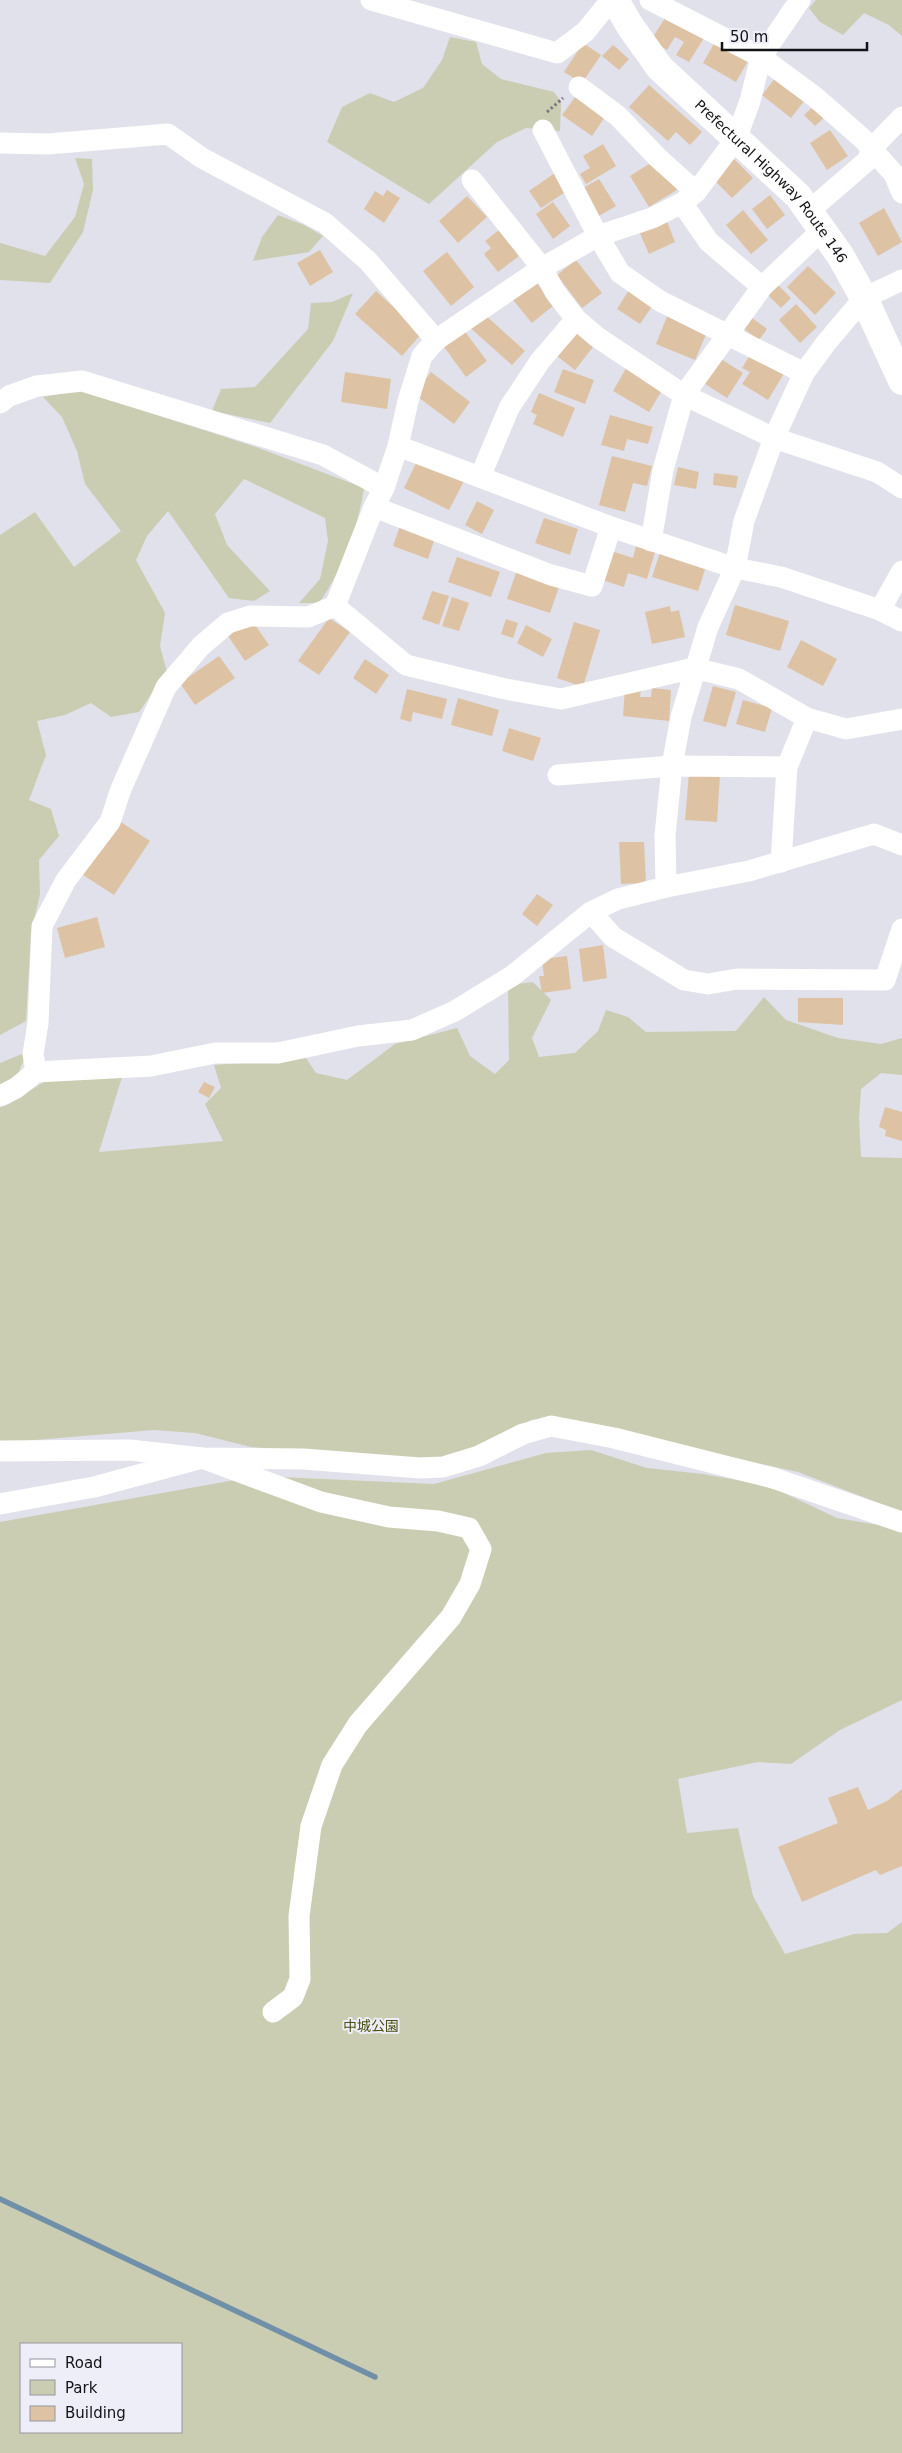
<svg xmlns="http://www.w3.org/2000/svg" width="902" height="2453" font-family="'DejaVu Sans','Noto Sans JP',sans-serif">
	<rect width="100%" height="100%" fill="#e0e1eb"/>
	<g fill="#cacdb1" fill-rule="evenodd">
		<path d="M816 0H902V36L889 25 864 13 843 35 820 22 809 8Z"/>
		<path d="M450 37 476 42 482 64 501 79 554 92 561 102 560 131 526 128 497 142 429 204 327 142 342 107 370 93 394 102 423 88 442 60Z"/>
		<path d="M75 158 92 159 93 190 83 232 50 283 0 280V243L45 256 75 217 84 184Z"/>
		<path d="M278 215 304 225 323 236 309 252 253 261 262 237Z"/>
		<path d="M353 293 333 341 270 423 212 411 221 389 255 387 308 329 311 303 332 302Z"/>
		<path d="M80 390 256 447 364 488C357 531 344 567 319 603H299L320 579 328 541 325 518 244 479 215 514 227 545 270 591 254 601 229 598 168 511 147 536 136 560 165 613 160 646 167 672 139 712 111 717 91 703 65 715 37 721 46 755 29 800 51 809 59 836 39 860 40 894 31 934 26 1021 0 1035V535L35 512 74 567 121 531 85 484 77 451 62 417 43 397Z"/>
		<path d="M533 982 551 1000 532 1038 539 1057 575 1053 598 1031 606 1010 628 1017 646 1032 736 1031 764 997 786 1020 838 1038 881 1044 902 1038V1075L881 1073 861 1089 859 1118 861 1157 902 1158V1512L798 1472 551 1417 531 1420 486 1445 443 1457 405 1458 251 1447 195 1433 154 1430 0 1443V1107L9 1104 47 1080 122 1077 99 1152 223 1141 205 1104 221 1088 214 1065 306 1058 316 1073 347 1080 395 1044 457 1028 470 1056 495 1074 509 1060 508 985Z"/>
		<path d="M27 1052 16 1079 0 1087V1063Z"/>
		<path d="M591 1450 647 1468 703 1474 769 1486 837 1518 902 1529V1700L840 1730 791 1764 758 1762 678 1779 687 1833 738 1828 753 1896 785 1954 854 1934 887 1933 902 1922V2453H0V1522L257 1476 434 1484 546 1453ZM21 2344H181V2432H21Z"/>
	</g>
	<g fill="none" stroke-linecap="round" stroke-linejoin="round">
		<path stroke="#7090a9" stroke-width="5.5" d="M0 2199 375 2377"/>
	</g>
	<g fill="#dec2a4">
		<path d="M667 15 704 38 689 62 676 55 684 42 675 37 667 50 651 40Z"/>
		<path d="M715 42 748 61 736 82 703 63Z"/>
		<path d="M583 43 601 55 582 83 564 72Z"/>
		<path d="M613 45 629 59 619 70 602 56Z"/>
		<path d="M776 77 805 100 791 118 762 95Z"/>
		<path d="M649 85 702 132 690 145 676 132 668 141 629 107Z"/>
		<path d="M575 97 605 117 592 136 562 115Z"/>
		<path d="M817 103 828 114 815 126 804 115Z"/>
		<path d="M830 130 848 156 827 170 810 143Z"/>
		<path d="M603 144 616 166 586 184 580 174 590 168 583 156Z"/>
		<path d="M732 157 753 178 732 198 711 177Z"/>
		<path d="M657 159 677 190 649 207 630 176Z"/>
		<path d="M555 173 567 191 541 208 529 191Z"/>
		<path d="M599 179 616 206 597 217 581 189Z"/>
		<path d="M387 190 400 198 384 223 364 209 375 191 383 196Z"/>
		<path d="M770 195 785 215 767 229 752 209Z"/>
		<path d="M467 196 487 217 458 243 439 221Z"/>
		<path d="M553 202 570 226 553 239 536 214Z"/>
		<path d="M884 208 902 242 878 256 859 223Z"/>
		<path d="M743 210 768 240 751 254 726 225Z"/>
		<path d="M666 219 675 242 649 254 639 231Z"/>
		<path d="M499 230 519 256 498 272 484 254 491 248 485 241Z"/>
		<path d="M320 250 333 272 310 286 297 263Z"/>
		<path d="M447 252 474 287 451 306 423 271Z"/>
		<path d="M576 260 602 293 582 308 557 275Z"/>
		<path d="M808 266 836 293 815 315 787 287Z"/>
		<path d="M536 282 554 305 532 323 513 300Z"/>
		<path d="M776 283 791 298 781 308 766 293Z"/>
		<path d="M629 290 653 305 640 324 617 309Z"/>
		<path d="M376 291 422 333 402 356 355 314Z"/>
		<path d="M796 304 817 327 800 343 779 320Z"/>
		<path d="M482 312 525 351 512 365 468 326Z"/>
		<path d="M668 314 708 330 695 360 656 344Z"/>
		<path d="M752 318 767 329 759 340 744 329Z"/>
		<path d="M576 325 597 342 575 370 553 353Z"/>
		<path d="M463 329 487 361 466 377 442 344Z"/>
		<path d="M753 350 786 370 768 400 742 384 750 372 742 368Z"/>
		<path d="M718 357 743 373 727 398 702 382Z"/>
		<path d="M628 365 664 387 649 412 613 391Z"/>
		<path d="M563 369 594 380 585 404 554 392Z"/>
		<path d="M345 372 391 379 387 409 341 402Z"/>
		<path d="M431 372 470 402 454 424 414 394Z"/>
		<path d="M539 393 575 408 563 437 533 424 537 415 531 412Z"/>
		<path d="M610 415 653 427 648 444 627 439 624 451 601 445Z"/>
		<path d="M612 456 652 466 647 486 633 483 625 512 599 505Z"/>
		<path d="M418 459 464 481 449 510 404 488Z"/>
		<path d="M678 467 699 472 696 489 674 485Z"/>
		<path d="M714 473 738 476 736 488 713 485Z"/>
		<path d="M477 501 494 510 482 534 465 525Z"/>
		<path d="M544 518 578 529 570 555 535 543Z"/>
		<path d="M401 523 436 535 428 559 393 546Z"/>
		<path d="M636 546 655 552 647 579 628 573 624 587 602 580 611 551 633 558Z"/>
		<path d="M661 549 707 563 698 591 652 577Z"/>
		<path d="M457 557 500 572 491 597 448 582Z"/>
		<path d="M517 570 560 584 550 613 507 599Z"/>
		<path d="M432 591 449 596 439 625 422 619Z"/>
		<path d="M452 597 469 603 459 631 442 626Z"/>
		<path d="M735 605 789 621 780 651 726 635Z"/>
		<path d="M670 606 671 612 679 610 685 637 652 644 645 612Z"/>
		<path d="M329 618 350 632 319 675 298 661Z"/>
		<path d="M251 619 269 645 245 661 228 636Z"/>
		<path d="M506 619 518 623 513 638 501 634Z"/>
		<path d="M574 622 600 630 583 687 557 678Z"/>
		<path d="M526 625 552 639 543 657 517 643Z"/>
		<path d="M801 640 837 659 823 686 787 667Z"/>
		<path d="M219 656 235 678 195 705 180 683Z"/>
		<path d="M365 659 389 675 376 694 353 678Z"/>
		<path d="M713 686 736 692 726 727 703 721Z"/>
		<path d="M625 688 641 689 640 697H651L652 688 671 690 669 721 623 716Z"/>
		<path d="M407 689 447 699 442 719 413 712 411 722 400 719Z"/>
		<path d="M458 698 499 710 492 736 451 725Z"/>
		<path d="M743 700 772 708 765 732 736 724Z"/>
		<path d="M509 728 541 738 533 761 502 751Z"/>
		<path d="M689 773 720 776 717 822 685 820Z"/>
		<path d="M116 819 150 841 114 895 80 873Z"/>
		<path d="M619 842H644L646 883 621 884Z"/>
		<path d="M537 894 553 905 537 926 522 914Z"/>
		<path d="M97 917 105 947 65 958 57 928Z"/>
		<path d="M603 945 607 978 583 982 579 949Z"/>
		<path d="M567 956 571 989 542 993 539 976H544L542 959Z"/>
		<path d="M798 998H843V1025L798 1022Z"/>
		<path d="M204 1082 215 1087 209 1098 198 1092Z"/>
		<path d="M885 1107 902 1112V1141L885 1136 886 1130 879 1127Z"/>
		<path d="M858 1787 868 1810 887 1801 902 1789V1866L880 1875 876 1870 802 1902 778 1847 838 1823 828 1798Z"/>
	</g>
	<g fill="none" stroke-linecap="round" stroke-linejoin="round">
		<path stroke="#77787e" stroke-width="3" stroke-dasharray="2.5 2.5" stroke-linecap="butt" d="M547 112 563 98"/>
		<g stroke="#fff" stroke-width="21">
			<path d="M371 0 557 53 585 32 611 0"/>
			<path d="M650 0 761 57 815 97 863 139 894 174 902 193"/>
			<path d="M579 87 618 116 657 157 696 192"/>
			<path d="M543 130 598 236 620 273 660 301 804 373"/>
			<path d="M0 143 48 144 168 134 202 158 325 223 368 261 436 340"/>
			<path d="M472 180 542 268 555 292 576 319 597 337 684 395 774 438 877 472 902 488"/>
			<path d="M682 203 709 242 762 287"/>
			<path d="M809 211 868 160 871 149 902 117"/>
			<path d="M0 403 9 396 37 386 82 381 323 455 384 488"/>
			<path d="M398 446 611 527 735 568 781 577 880 610 902 621"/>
			<path d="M480 477 509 408 540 361 576 319"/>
			<path d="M374 507 551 575 592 586 611 527"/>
			<path d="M651 541 663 470 684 395 762 287 822 230"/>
			<path d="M335 606 406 665 505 689 561 699 694 668 739 679 807 718 846 729 902 719"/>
			<path d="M880 610 902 571"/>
			<path d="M558 775 672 766 787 767"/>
			<path d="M781 862 787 767 807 718"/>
			<path d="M666 887 665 835 672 766 681 717 708 627 735 568 744 521 774 438 804 373 826 343 864 298 902 280"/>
			<path d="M591 912 613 937 684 980 708 984 737 979 885 980 902 929"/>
			<path d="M36 1072 33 1054 38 1023 42 926 66 880 110 822 121 789 166 687 201 646 228 623 250 616 308 617 335 606 374 507 384 488 398 446 408 401 422 356 436 340 542 268 598 236 652 218 682 203 696 192 736 139 750 101 761 57 800 0"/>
			<path d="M0 1096 16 1088 36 1072 151 1066 215 1053H278L358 1036 412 1030 455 1011 512 976 591 912 618 899 666 887 749 871 874 834 902 845"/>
			<path d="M0 1451 130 1450 202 1458 303 1459 420 1468 443 1467 479 1456 523 1434 551 1426 614 1438 773 1478 902 1522"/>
			<path d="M0 1504 94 1487 202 1458 321 1502 389 1517 438 1521 469 1528 481 1549 470 1584 451 1617 358 1724 332 1765 311 1826 299 1916 300 1979 293 1997 273 2012"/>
		</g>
		<path stroke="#fff" stroke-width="28" id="s1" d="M615 0 630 26 660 68 798 196 840 255 864 298 902 381"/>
	</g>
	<g text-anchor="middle" stroke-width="4" stroke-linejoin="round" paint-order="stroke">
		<g font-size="14" fill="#121316" stroke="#edeef8">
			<text dy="5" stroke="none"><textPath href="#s1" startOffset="241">Prefectural Highway Route 146</textPath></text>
		</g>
		<g font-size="14" fill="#4b4e10" stroke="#edeef8">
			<text x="371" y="2031">中城公園</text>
		</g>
	</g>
	<rect x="20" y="2343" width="162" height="90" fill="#edeef8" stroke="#95969e"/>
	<rect x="30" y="2359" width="25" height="8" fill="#ffffff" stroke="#95969e"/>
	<text x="65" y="2368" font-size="15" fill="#121316">Road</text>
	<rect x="30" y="2380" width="25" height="15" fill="#cacdb1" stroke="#95969e"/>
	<text x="65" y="2393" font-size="15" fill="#121316">Park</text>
	<rect x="30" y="2406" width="25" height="15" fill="#dec2a4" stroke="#95969e"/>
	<text x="65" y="2418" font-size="15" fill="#121316">Building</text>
	<path d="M722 42v8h145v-8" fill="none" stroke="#121316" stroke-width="2.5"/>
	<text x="730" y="42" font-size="15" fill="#121316" stroke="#edeef8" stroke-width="4" paint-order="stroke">50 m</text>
</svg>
